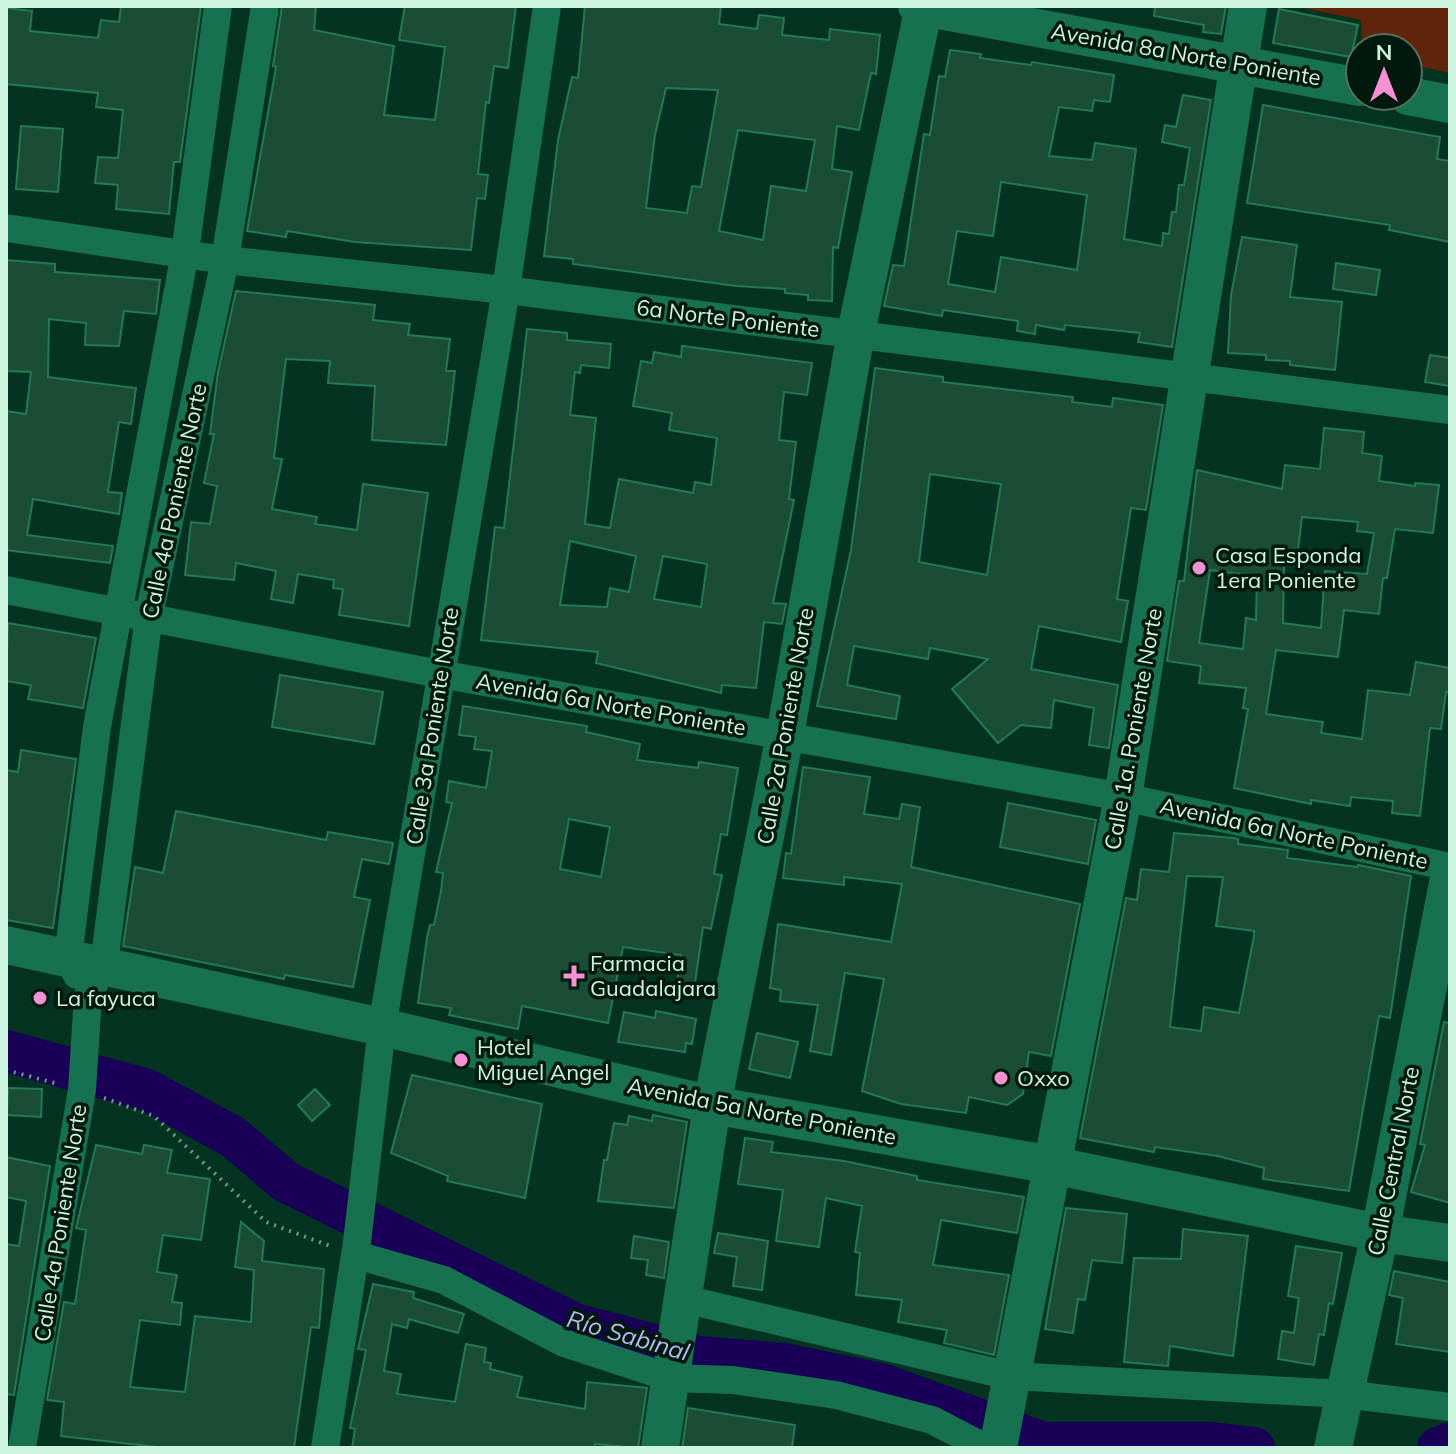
<svg xmlns="http://www.w3.org/2000/svg" width="1456" height="1454" font-family="Mulish,sans-serif">
	<rect width="100%" height="100%" fill="#043321"/>
	<path fill="#5f2409" d="M1293 6H1450V73L1408 64V48H1362L1361 20Z"/>
	<g fill="none" stroke-linecap="round" stroke-linejoin="round">
		<g stroke="#180056" stroke-width="42">
			<path d="M6 1051 147 1090 233 1137 286 1182 575 1324 699 1357 784 1364 881 1384 1043 1443H1212L1254 1448"/>
			<path d="M1438 1448 1450 1443"/>
		</g>
	</g>
	<g fill="#1a4d36" stroke="#237955" stroke-width="2" fill-rule="evenodd">
		<path d="M121 6H201L180 162H174L169 214 116 209 118 185 95 183 98 157 118 158 123 110 96 107 98 93 6 84V8L32 11 30 31 98 38 101 20 119 22Z"/>
		<path d="M282 6H316L314 30 394 46 384 115 435 120 445 47 399 40 405 6H516L508 68 494 66 489 103 486 102 478 174 488 175 485 199 477 198 471 250 355 242 287 231 286 237 247 231 276 67 273 66Z"/>
		<path d="M585 6H721L719 24 757 29 759 15 784 18 782 35 829 40 830 29 880 35 876 74 871 73 859 130 837 126 832 169 852 172 838 248 833 247 832 301 808 300V295L785 293V289L736 286 573 264V259L544 256 558 140 572 77 578 78ZM666 88 718 90 701 187 692 186 687 213 646 208 655 135ZM738 130 815 140 806 191 771 186 763 240 719 231Z"/>
		<path d="M1155 6H1226L1221 34 1203 32 1204 25 1154 16Z"/>
		<path d="M1279 9 1358 25 1351 57 1273 43Z"/>
		<path d="M950 50 981 54 980 58 1031 65 1032 62 1114 75 1110 102 1094 100 1092 111 1059 107 1049 156 1092 160 1095 143 1136 149 1124 239 1162 246 1163 233 1169 234 1172 212H1176L1179 185H1184L1190 148 1162 142 1165 125 1176 127 1183 95 1211 100 1172 347 1138 342 1140 333 1065 325 1064 330 1036 325 1035 334 1017 331 1018 321 943 310 942 316 884 306 893 265 904 266 924 134 930 135 939 76 945 77ZM1001 182 1087 195 1077 270 1001 257 995 292 948 284 957 231 993 236Z"/>
		<path d="M1263 105 1440 137 1437 159 1450 161V242L1389 230 1390 225 1247 203Z"/>
		<path d="M21 126 63 129 58 192 16 189Z"/>
		<path d="M1242 237 1297 245 1290 297 1342 302 1335 370 1290 365V361L1266 360V355L1228 353 1231 295Z"/>
		<path d="M6 260 55 264V272L160 280 156 314 124 311 119 346 85 345 86 323 49 319 48 377 136 388 131 424 119 422 108 492 122 493 119 514 33 499 27 535 113 546 110 563 6 550V411L26 414 31 372 6 371Z"/>
		<path d="M1336 263 1380 270 1376 295 1333 289Z"/>
		<path d="M236 291 375 305 373 320 410 324 408 335 450 339 446 371H455L446 445 372 440 375 386 328 383 330 361 286 359 274 458 282 459 272 509 317 517 315 524 357 530 363 484 428 493 409 626 339 615 343 589 333 588 334 580 298 574 293 603 271 599 276 571 236 563 234 580 185 575 191 522 210 524 217 486 204 483 214 434H210L218 372Z"/>
		<path d="M527 329 567 333V340L611 344 609 368 581 365 580 373 575 372 570 415 596 418 585 524 610 528 619 479 693 493 695 482 711 485 717 438 669 430 672 413 633 406 641 361 652 363 654 352 681 357 682 346 812 363 807 395 784 392 779 440 796 442 789 499 794 500 773 603 786 604 782 624 764 622 756 688 722 685 721 693 596 663 598 652 481 640 495 527 504 528ZM570 541 636 556 629 592 610 588 607 607 560 605ZM663 556 707 564 701 607 654 599Z"/>
		<path d="M1430 355 1450 358V386L1425 382Z"/>
		<path d="M875 368 943 377V382L1073 397 1072 402 1112 407 1113 398 1163 405 1146 510 1131 508 1117 599 1128 601 1121 642 1039 626 1031 669 1118 685 1109 748 1089 745 1094 708 1054 700 1051 728 1021 725 998 743 952 689 988 659 930 648 928 659 854 646 847 685 900 696 896 719 817 706 851 550ZM930 474 1001 484 987 575 919 562Z"/>
		<path d="M1324 428 1364 432 1362 453 1382 456 1379 481 1415 486V483L1439 485 1433 533 1395 529 1387 578H1383L1379 614 1344 610 1338 657 1276 650 1266 714 1323 722 1321 733 1362 739 1368 690 1410 695 1416 662 1450 668V693L1446 692 1441 729 1430 728 1420 816 1392 813 1393 801 1351 797 1350 806 1311 800V804L1234 788 1248 709 1243 708 1246 688 1199 683 1201 666 1167 661 1179 581H1184L1197 470 1282 489 1285 465 1320 469ZM1302 517 1358 522 1357 531 1374 533 1367 574 1325 571 1321 628 1283 623 1284 565 1296 566ZM1210 570 1257 576 1256 620 1246 618 1243 649 1199 643Z"/>
		<path d="M8 623 96 638 83 708 28 699 31 685 6 681Z"/>
		<path d="M280 675 383 692 374 744 272 727Z"/>
		<path d="M463 706 587 726 586 732 640 744 637 760 698 768 699 762 738 768 727 835 721 834 714 874 722 875 711 929 703 927 694 990 676 988 681 955 623 947 608 1023 522 1006 518 1029 449 1015 451 1008 418 1003 427 938 430 925H434L441 891 443 873 436 872 452 803 446 802 449 781 486 788 492 751 474 749 476 737 459 735ZM569 819 610 827 601 877 560 869Z"/>
		<path d="M21 750 76 759 53 928 6 920V770L18 772Z"/>
		<path d="M803 767 870 777 864 814 899 819 902 804 920 807 911 867 1080 904 1051 1056 1029 1052 1023 1094 1007 1105 969 1097 966 1113 901 1104 862 1091 884 979 845 973 831 1055 810 1051 818 1005 780 1001 781 990 770 988 778 924 891 942 902 884 844 877V885L783 878 786 853 791 854Z"/>
		<path d="M1008 803 1096 820 1088 864 1000 847Z"/>
		<path d="M176 811 326 840 328 832 393 843 389 864 362 859 354 897 370 900 353 987 285 975 284 979 123 946 135 867 163 873Z"/>
		<path d="M1174 833 1234 838 1238 839V844L1288 850 1287 858 1357 867 1358 865 1411 876 1390 1018 1379 1016 1349 1191 1263 1179 1264 1168 1218 1156 1155 1147 1154 1152 1080 1138 1126 898 1137 900 1141 869 1169 872ZM1187 876 1223 877 1216 926 1254 931V936L1239 1013 1204 1007 1201 1031 1170 1027Z"/>
		<path d="M656 1011 696 1019 692 1044 686 1043 685 1052 618 1042 624 1012 655 1018Z"/>
		<path d="M1444 1022 1450 1023V1203L1411 1192 1425 1145 1420 1144Z"/>
		<path d="M757 1033 798 1042 790 1078 749 1069Z"/>
		<path d="M412 1075 542 1104 525 1198 447 1181 448 1176 391 1153Z"/>
		<path d="M8 1088 42 1089 41 1117 7 1115Z"/>
		<path d="M315 1089 330 1105 312 1121 298 1105Z"/>
		<path d="M653 1115 687 1122 674 1208 598 1201 604 1160H607L614 1123 627 1125 629 1116 652 1121Z"/>
		<path d="M745 1138 773 1142 771 1152 844 1161 917 1176V1180L1024 1197 1017 1233 941 1220 933 1265 1009 1275 994 1355 944 1343 947 1330 898 1322 902 1300 856 1295 860 1253 855 1252 862 1206 826 1198 819 1247 776 1241 783 1190 738 1184Z"/>
		<path d="M96 1145 142 1154 144 1145 172 1150 167 1173 210 1179 201 1240 163 1235 157 1272 177 1275 172 1302 182 1303 180 1325 140 1320 130 1387 185 1392 195 1316 251 1322 254 1270 235 1267 241 1222 264 1241 262 1261 324 1269 319 1328 311 1327 294 1448H166L61 1436 64 1402 47 1400 64 1302 75 1304 86 1230 76 1228Z"/>
		<path d="M6 1157 50 1166 14 1395 6 1394V1244L19 1246 26 1201 6 1197Z"/>
		<path d="M1066 1208 1127 1214 1122 1263 1092 1260 1085 1300 1078 1299 1073 1333 1045 1329Z"/>
		<path d="M1183 1229 1248 1236 1233 1356 1170 1346 1168 1366 1124 1362 1134 1258 1181 1259Z"/>
		<path d="M718 1233 768 1241 762 1290 733 1286 737 1257 714 1253Z"/>
		<path d="M634 1236 669 1242 664 1278 646 1275 648 1260 631 1258Z"/>
		<path d="M1296 1246 1342 1253 1333 1304 1329 1303 1324 1335 1319 1334 1314 1365 1278 1359 1282 1331 1294 1333 1299 1298 1288 1296Z"/>
		<path d="M1394 1271 1450 1282V1352L1396 1344 1403 1298 1389 1295Z"/>
		<path d="M373 1284 414 1292 413 1298 464 1314 458 1333 409 1319 407 1328 392 1324 384 1371 401 1374 397 1394 455 1402 466 1344 486 1348 484 1362 491 1363 490 1369 522 1377 517 1397 585 1409 587 1382 647 1388 638 1448 595 1444 594 1448H352L355 1429 350 1428 366 1350 358 1349Z"/>
		<path d="M688 1408 795 1425 792 1448H682Z"/>
	</g>
	<g fill="none" stroke-linecap="round" stroke-linejoin="round">
		<g stroke="#6f9a86" stroke-width="4" stroke-dasharray="2 6" stroke-linecap="butt">
			<path d="M6 1070 58 1084"/>
			<path d="M104 1098 154 1116 266 1222 330 1246"/>
		</g>
		<g stroke="#18714e" stroke-width="28">
			<path d="M6 228 225 260 506 290 1450 410"/>
			<path d="M6 590 440 674 1123 797 1450 867"/>
			<path d="M77 975 68 957 97 727 185 253 218 6"/>
			<path d="M356 1255 444 1280 564 1343 671 1378 733 1380 836 1395 932 1420 986 1448"/>
			<path d="M684 1299 1010 1376 1344 1394 1450 1407"/>
			<path d="M22 1448 82 1090 88 996 104 964 149 615 225 260 265 6"/>
			<path d="M325 1448 357 1242 382 1027 506 290 547 6"/>
		</g>
		<g stroke="#18714e" stroke-width="38">
			<path d="M917 6 1360 87"/>
			<path d="M1408 96 1450 104"/>
			<path d="M6 945 382 1027 712 1105 1052 1165 1380 1233 1450 1243"/>
			<path d="M660 1448 712 1105 785 735 856 333 924 6"/>
			<path d="M998 1448 1123 797 1248 6"/>
			<path d="M1333 1448 1380 1233 1450 873"/>
		</g>
	</g>
	<g fill="#f591d2" stroke="#01180d" stroke-width="3">
		<circle cx="1199" cy="568" r="8"/>
		<path d="M570 964h8v8h8v8h-8v8h-8v-8h-8v-8h8z"/>
		<circle cx="40" cy="998" r="8"/>
		<circle cx="461" cy="1060" r="8"/>
		<circle cx="1001" cy="1078" r="8"/>
	</g>
	<g text-anchor="middle" stroke-width="7" stroke-linejoin="round" paint-order="stroke">
		<g font-size="22" fill="#cdf4df" stroke="#01180d">
			<text transform="translate(1186 54) rotate(10)" y="8">Avenida 8a Norte Poniente</text>
			<text transform="translate(728 318) rotate(7)" y="8">6a Norte Poniente</text>
			<text transform="translate(174 501) rotate(-78)" y="8">Calle 4a Poniente Norte</text>
			<text transform="translate(611 704) rotate(10)" y="8">Avenida 6a Norte Poniente</text>
			<text transform="translate(432 726) rotate(-81)" y="8">Calle 3a Poniente Norte</text>
			<text transform="translate(785 726) rotate(-80)" y="8">Calle 2a Poniente Norte</text>
			<text transform="translate(1133 729) rotate(-80)" y="8">Calle 1a. Poniente Norte</text>
			<text transform="translate(1294 833) rotate(12)" y="8">Avenida 6a Norte Poniente</text>
			<text transform="translate(762 1111) rotate(11)" y="8">Avenida 5a Norte Poniente</text>
			<text transform="translate(1393 1161) rotate(-79)" y="8">Calle Central Norte</text>
			<text transform="translate(60 1223) rotate(-81)" y="8">Calle 4a Poniente Norte</text>
		</g>
		<g font-size="22" fill="#cdf4df" stroke="#01180d" text-anchor="start">
			<text x="1215" y="563">Casa Esponda<tspan x="1215" dy="25">1era Poniente</tspan></text>
			<text x="590" y="971">Farmacia<tspan x="590" dy="25">Guadalajara</tspan></text>
			<text x="56" y="1006">La fayuca</text>
			<text x="477" y="1055">Hotel<tspan x="477" dy="25">Miguel Angel</tspan></text>
			<text x="1017" y="1086">Oxxo</text>
		</g>
		<g font-size="24" font-style="italic" fill="#b6baf2" stroke="#01180d">
			<text transform="translate(628 1336) rotate(16)" y="8">Río Sabinal</text>
		</g>
	</g>
	<rect width="1456" height="1454" fill="none" stroke="#cdf4df" stroke-width="16"/>
	<g transform="translate(1384 72)"><circle r="38" fill="#01180d" stroke="#537061" stroke-width="2"/>
	<path d="M0-6L14 30L0 20L-14 30Z" fill="#f591d2"/>
	<text y="-12" font-size="22" font-weight="bold" text-anchor="middle" fill="#cdf4df">N</text>
	</g>
</svg>
